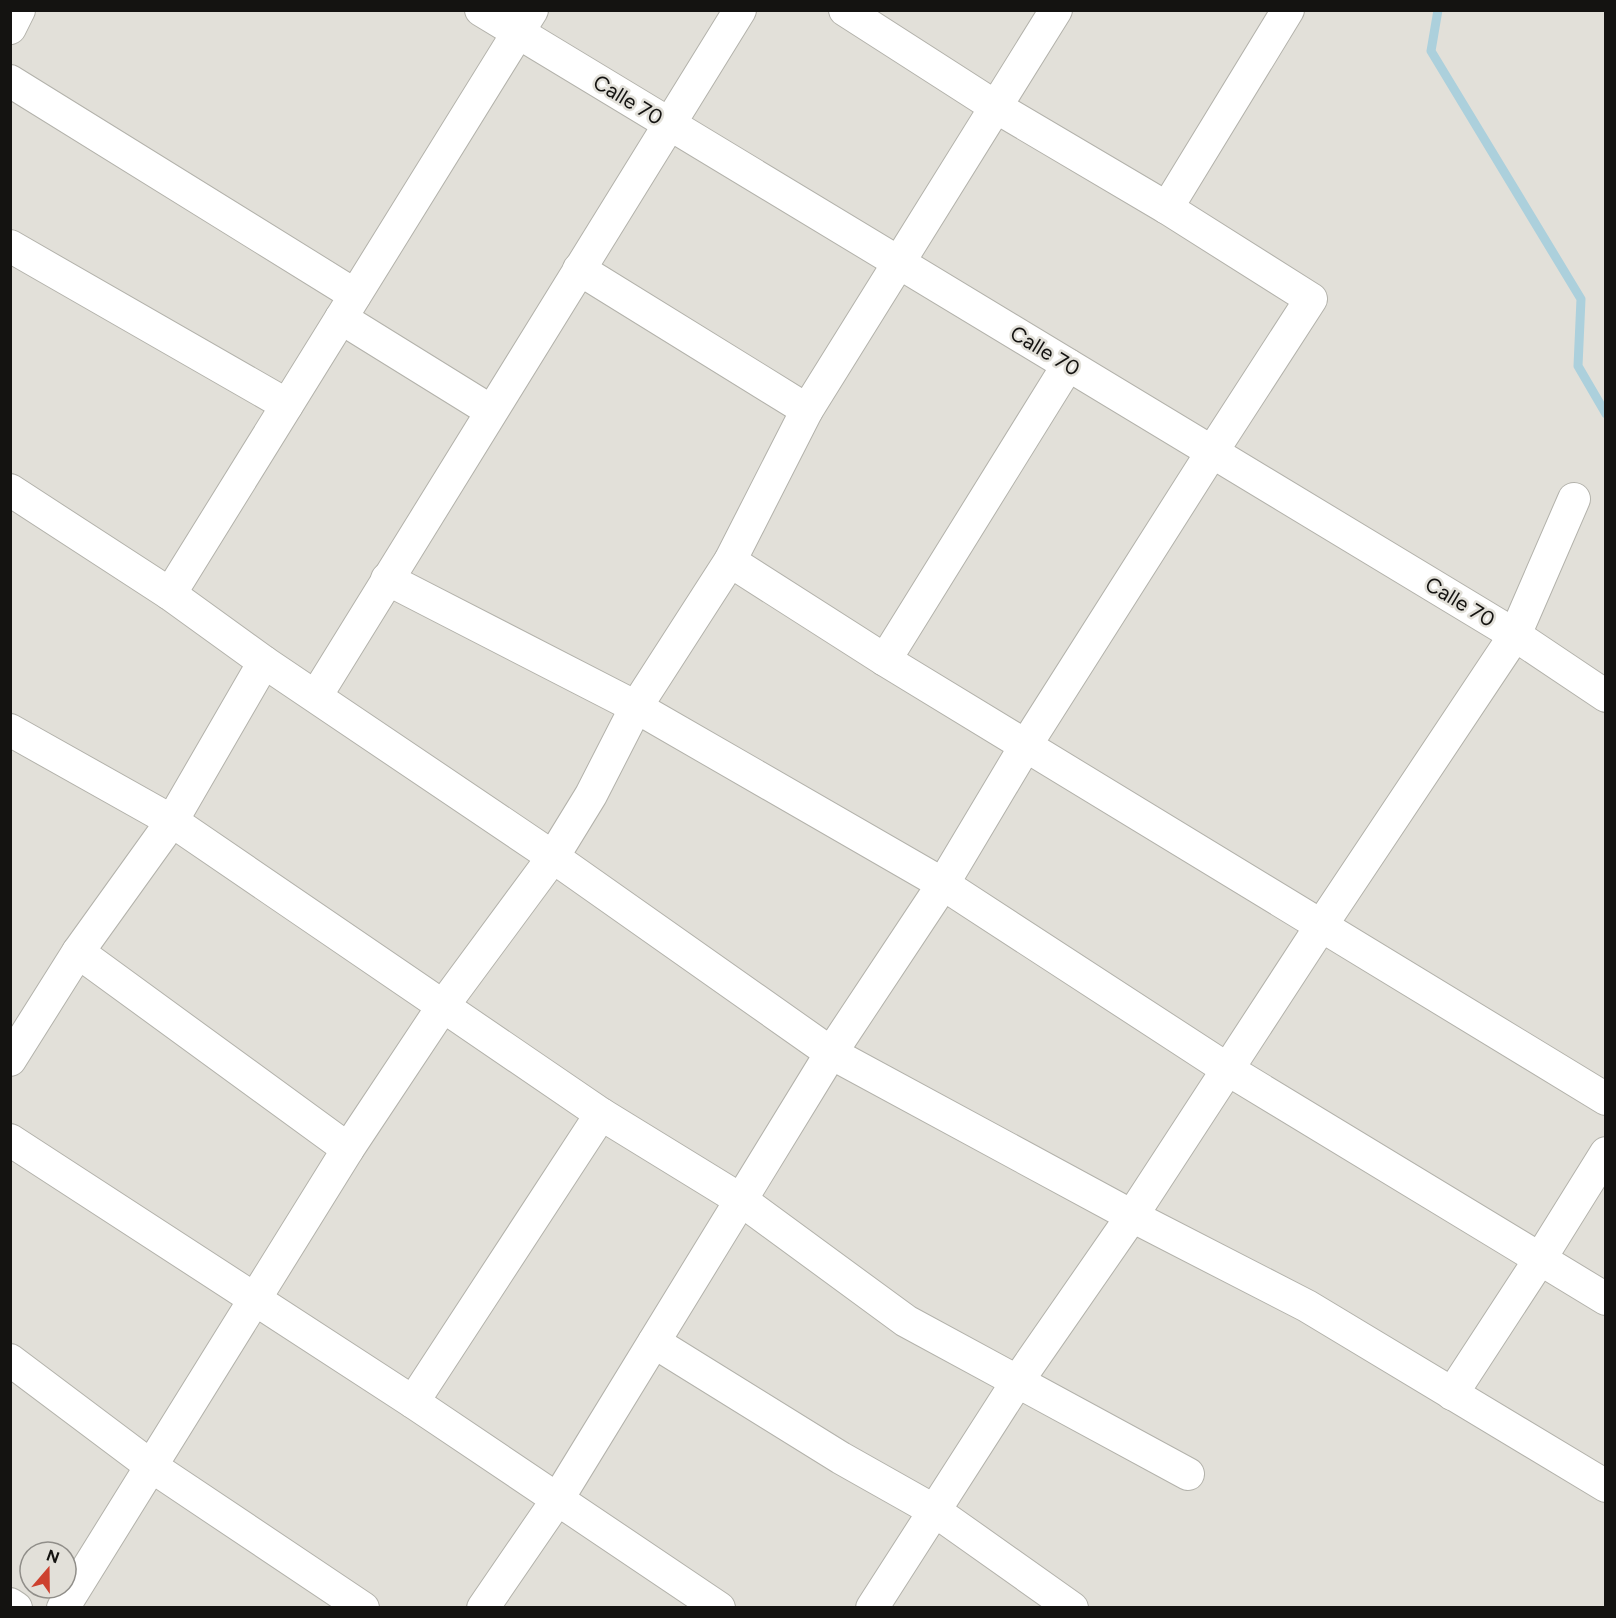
<svg xmlns="http://www.w3.org/2000/svg" width="1616" height="1618" font-family="Figtree,sans-serif">
	<rect width="100%" height="100%" fill="#e2e0d9"/>
	<g fill="none" stroke-linecap="round" stroke-linejoin="round">
		<path stroke="#acd0dc" stroke-width="9" d="M1438 10 1431 51 1581 299 1578 366 1606 414"/>
		<defs>
			<g id="minor">
				<path d="M481 10 1515 635 1606 696"/>
				<path d="M10 28 19 10"/>
				<path d="M10 81 355 295"/>
				<path d="M1167 208 1288 10"/>
				<path d="M10 246 287 405"/>
				<path d="M579 269 807 410"/>
				<path d="M341 318 491 411"/>
				<path d="M10 490 170 594 264 662 553 857 831 1053 1132 1216 1307 1306 1606 1486"/>
				<path d="M730 561 885 660 1606 1099"/>
				<path d="M387 579 636 707 943 884 1227 1069 1606 1299"/>
				<path d="M170 594 532 10"/>
				<path d="M885 660 1068 365"/>
				<path d="M316 696 740 10"/>
				<path d="M10 730 172 821 601 1114 741 1200 906 1321 1188 1474"/>
				<path d="M78 952 348 1149"/>
				<path d="M10 1060 78 952 172 821 264 662"/>
				<path d="M10 1140 413 1402 719 1608"/>
				<path d="M654 1342 841 1458 935 1511 1072 1608"/>
				<path d="M10 1360 151 1466 363 1608"/>
				<path d="M1452 1394 1540 1259 1606 1153"/>
				<path d="M413 1402 601 1114"/>
				<path d="M10 1604 16 1608"/>
				<path d="M63 1608 348 1149 443 1006 553 857 591 795 636 707 730 561 807 410 1056 10"/>
				<path d="M483 1608 557 1500 831 1053 943 884 1026 745 1212 452 1311 299 1167 208 996 107 845 10"/>
				<path d="M872 1608 1017 1382 1132 1216 1321 926 1515 635 1574 499"/>
			</g>
		</defs>
		<use href="#minor" stroke="#b3b2ab" stroke-width="34"/>
		<use href="#minor" stroke="#fff" stroke-width="32"/>
	</g>
	<g text-anchor="middle" stroke-width="5" stroke-linejoin="round" paint-order="stroke">
		<g font-size="21" fill="#141311" stroke="#e2e0d9">
			<text transform="translate(628 100) rotate(31)" y="7">Calle 70</text>
			<text transform="translate(1045 351) rotate(31)" y="7">Calle 70</text>
			<text transform="translate(1460 602) rotate(31)" y="7">Calle 70</text>
		</g>
	</g>
	<rect width="1616" height="1618" fill="none" stroke="#141311" stroke-width="24"/>
	<g transform="translate(48 1570) rotate(20)"><circle r="28" fill="#e2e0d9" stroke="#908e89" stroke-width="1.5"/>
	<path d="M0-4.5L10 22L0 15L-10 22Z" fill="#cd412f"/>
	<text y="-9" font-size="16" font-weight="bold" text-anchor="middle" fill="#141311">N</text>
	</g>
</svg>
